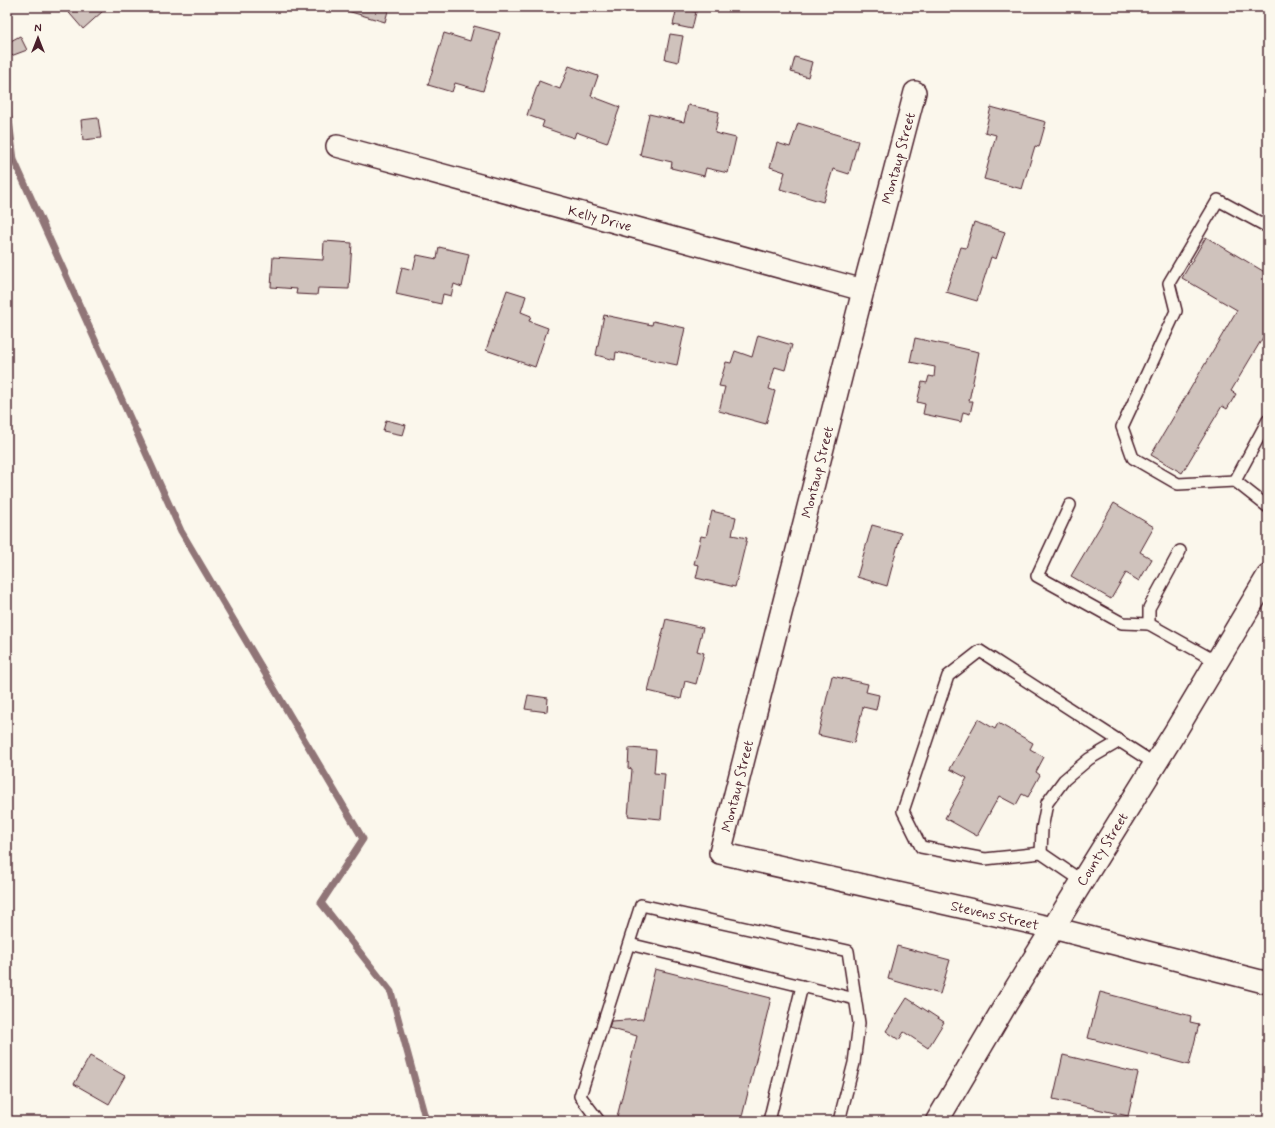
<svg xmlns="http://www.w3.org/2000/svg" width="1275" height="1128" font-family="Mynerve,sans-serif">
	<rect width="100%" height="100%" fill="#fbf7ec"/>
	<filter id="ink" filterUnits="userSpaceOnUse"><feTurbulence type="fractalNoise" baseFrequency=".025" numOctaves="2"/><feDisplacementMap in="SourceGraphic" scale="8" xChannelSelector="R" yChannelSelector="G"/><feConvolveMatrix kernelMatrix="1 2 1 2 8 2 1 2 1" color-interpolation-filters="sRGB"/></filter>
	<g filter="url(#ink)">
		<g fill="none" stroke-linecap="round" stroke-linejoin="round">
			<path stroke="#907477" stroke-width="7" d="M7 104 14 160 181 531 363 839 321 903 391 992 426 1121"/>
		</g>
		<g fill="#cfc2bc" stroke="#4a1f2b">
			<path d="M64 7H99L103 11 83 29Z"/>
			<path d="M345 7H389L385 22 344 10Z"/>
			<path d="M677 7 696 12 692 29 673 25Z"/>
			<path d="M474 26 500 33 483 91 455 83 452 92 428 85 444 33 470 41Z"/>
			<path d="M670 34 683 36 678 62 665 59Z"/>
			<path d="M20 36 27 50 11 56 7 47V43Z"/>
			<path d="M795 57 812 62 808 77 791 72Z"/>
			<path d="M569 66 598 76 591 96 620 107 607 143 576 132 574 138 542 127 544 121 527 115 539 81 560 89Z"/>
			<path d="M688 105 719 112 715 133 736 138 728 173 706 168 704 176 671 168 672 162 640 155 649 114 684 122Z"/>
			<path d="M991 107 1046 122 1039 147 1035 146 1022 189 984 179 996 135 985 132Z"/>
			<path d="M98 118 101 138 83 140 81 120Z"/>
			<path d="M798 123 858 141 849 174 833 169 823 202 780 189 785 172 770 167 777 143 790 147Z"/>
			<path d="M974 222 1005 232 996 259 991 257 977 301 946 292 961 247 966 248Z"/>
			<path d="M1206 237 1268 274V329L1231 391 1236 394 1227 409 1222 406 1182 473 1151 455 1237 310 1182 278Z"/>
			<path d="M324 241 352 243 349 289 318 288 317 295 296 294 297 289 271 287 273 257 323 260Z"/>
			<path d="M439 247 469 254 462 287 454 284 451 296 443 294 441 304 396 294 402 267 413 270 417 255 437 259Z"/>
			<path d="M507 290 526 296 521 312 531 316 529 321 548 328 535 367 486 350Z"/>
			<path d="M604 315 652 325 653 321 685 328 677 365 616 352 615 360 596 355Z"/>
			<path d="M758 335 792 345 785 370 775 367 769 389 775 391 766 424 719 411 725 387 719 386 726 362 731 363 735 351 752 357Z"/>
			<path d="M915 338 979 352 969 401H973L970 414 963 412 961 422 923 414 925 404 917 402 922 382 927 383 929 376 934 377 935 367 910 362Z"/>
			<path d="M386 420 406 425 403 435 383 431Z"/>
			<path d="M1114 503 1154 527 1140 552 1152 559 1139 581 1126 573 1111 599 1071 576Z"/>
			<path d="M712 511 736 517 732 535 747 538 735 587 696 578 699 565 694 564 701 536 706 537Z"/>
			<path d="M872 525 901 533 887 586 857 577Z"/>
			<path d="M666 619 703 628 697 651 704 653 696 684 685 681 681 699 648 691Z"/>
			<path d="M832 676 868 684 866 692 879 695 876 710 863 707 854 743 818 735Z"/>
			<path d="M528 695 548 698 547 712 525 709Z"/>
			<path d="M978 719 995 729 998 723 1033 743 1030 749 1044 757 1036 772 1040 775 1028 797 1022 794 1016 805 999 796 977 836 945 818 967 778 950 769Z"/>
			<path d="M629 748 656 750 654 773 665 774 661 819 628 816 632 769 628 768Z"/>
			<path d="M897 946 950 960 940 994 888 979Z"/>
			<path d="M655 969 771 998 741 1121H616L637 1036 609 1028 611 1021 643 1019Z"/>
			<path d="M1100 992 1191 1016 1190 1022 1199 1024 1189 1065 1088 1038Z"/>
			<path d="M907 998 944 1022 928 1048 904 1032 899 1040 886 1031Z"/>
			<path d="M1063 1055 1138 1073 1128 1116 1053 1099Z"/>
			<path d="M90 1056 125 1076 109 1104 74 1084Z"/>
		</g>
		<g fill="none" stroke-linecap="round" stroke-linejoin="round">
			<defs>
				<g id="service">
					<path d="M1268 227 1218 200 1169 283 1176 311 1122 427 1133 458 1178 484 1235 481 1268 507"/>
					<path d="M1235 481 1268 420"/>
					<path d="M1070 505 1037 576 1122 623 1149 624 1217 662"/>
					<path d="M1149 624V608L1180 551"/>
					<path d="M1041 853 1042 829 1047 803 1064 780 1089 759 1120 741"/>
					<path d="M1082 881 1041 853 985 859 921 847 903 811 948 676 980 651 1155 764"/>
					<path d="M629 944 855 999"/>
					<path d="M599 1121 580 1096 641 905 848 951 859 1023 854 1063 839 1121"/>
					<path d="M769 1121 802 986"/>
				</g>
				<g id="minor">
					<path d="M915 92 867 275 720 853 1053 928 1268 983"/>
					<path d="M337 146 863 290"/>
				</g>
				<path id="primary" d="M937 1121 1006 1004 1175 732 1268 576"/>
			</defs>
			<use href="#service" stroke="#4a1f2b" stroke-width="14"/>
			<use href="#minor" stroke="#4a1f2b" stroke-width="24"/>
			<use href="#primary" stroke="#4a1f2b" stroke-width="25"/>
			<use href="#service" stroke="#fbf7ec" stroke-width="11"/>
			<use href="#minor" stroke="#fbf7ec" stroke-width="21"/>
			<use href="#primary" stroke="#fbf7ec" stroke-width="22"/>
		</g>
	</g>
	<g text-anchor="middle" stroke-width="3" stroke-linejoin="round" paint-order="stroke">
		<g font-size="14" fill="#4a1f2b" stroke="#fbf7ec">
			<text transform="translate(898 158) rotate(-75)" y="5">Montaup Street</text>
			<text transform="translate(600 218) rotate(15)" y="5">Kelly Drive</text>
			<text transform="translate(817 472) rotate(-76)" y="5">Montaup Street</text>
			<text transform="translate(737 786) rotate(-76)" y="5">Montaup Street</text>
			<text transform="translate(1102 849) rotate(-58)" y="5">County Street</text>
			<text transform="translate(995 915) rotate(13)" y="5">Stevens Street</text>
		</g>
	</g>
	<rect width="1275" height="1128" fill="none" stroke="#fbf7ec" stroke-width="24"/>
	<rect x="12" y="12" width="1251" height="1104" fill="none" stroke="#4a1f2b" stroke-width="1.5" filter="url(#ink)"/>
	<g transform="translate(38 38)" stroke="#fbf7ec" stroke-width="3" paint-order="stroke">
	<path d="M0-3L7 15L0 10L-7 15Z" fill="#4a1f2b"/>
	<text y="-6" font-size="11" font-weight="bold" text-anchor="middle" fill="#4a1f2b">N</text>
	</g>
</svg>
